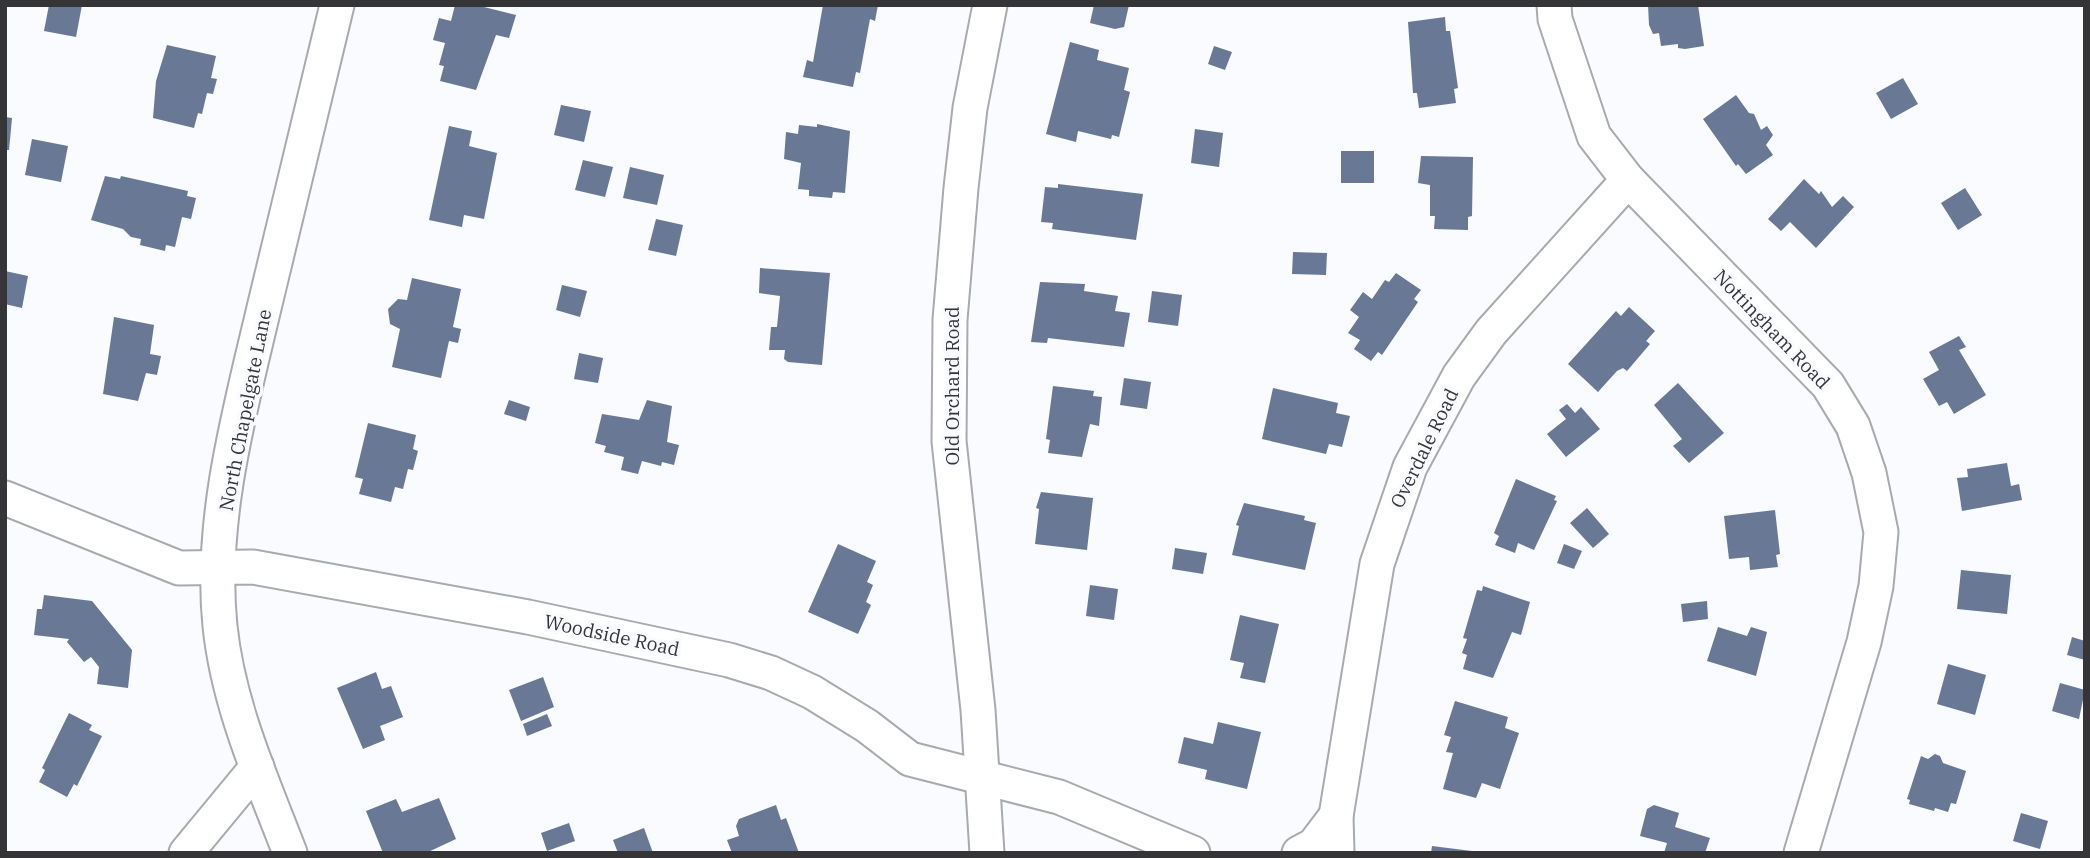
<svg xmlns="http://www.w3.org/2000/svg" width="2090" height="858" font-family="'IBM Plex Serif',serif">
	<rect width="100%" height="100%" fill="#f9fbff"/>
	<g fill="#687895">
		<path d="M49 5H82L76 37 44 31Z"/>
		<path d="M455 5H476L516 15 509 38 496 35 476 90 440 81 444 66 439 65 445 43 433 40 439 18 451 21Z"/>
		<path d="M823 5H878L875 21 870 19 860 73 856 72 853 87 803 77 807 60 813 62Z"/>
		<path d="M1094 5H1129L1124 27 1115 29 1090 23Z"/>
		<path d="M1648 5H1698L1704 46 1685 49 1678 48V44L1661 46 1659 33 1653 34 1649 25Z"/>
		<path d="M1445 17 1446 31H1450L1458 88 1454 89 1456 103 1419 108 1417 93H1413L1408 22Z"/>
		<path d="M1070 42 1099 50 1097 60 1129 68 1124 90 1130 92 1119 137 1112 135 1111 139 1078 131 1076 142 1046 134Z"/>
		<path d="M167 45 216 56 211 78 217 79 213 94 207 93 202 114 198 113 194 128 153 118 156 81Z"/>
		<path d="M1214 46 1232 52 1225 70 1208 64Z"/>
		<path d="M1903 78 1918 104 1891 119 1876 93Z"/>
		<path d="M1736 95 1749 113 1754 114 1761 130 1767 126 1773 135 1766 145 1773 155 1746 174 1738 164 1736 166 1703 119Z"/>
		<path d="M561 105 591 111 584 142 554 135Z"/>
		<path d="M5 117 12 118 9 150H5Z"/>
		<path d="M817 124 850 131 845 193 833 192 832 198 809 196V190L798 189 801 163 784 159 786 132 798 134 799 125 817 127Z"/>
		<path d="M449 126 472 131 469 146 497 153 484 219 464 215 462 227 429 220Z"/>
		<path d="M1195 129 1223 133 1219 167 1191 163Z"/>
		<path d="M32 139 68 146 61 182 25 175Z"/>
		<rect x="1341" y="151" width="33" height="32"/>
		<path d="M1421 156 1473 157 1472 216 1468 217V230L1434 229 1435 216H1430V185L1418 183Z"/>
		<path d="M583 160 613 167 605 197 575 190Z"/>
		<path d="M630 167 664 175 657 205 623 198Z"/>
		<path d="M105 176 120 179 121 176 188 191 187 196 196 198 191 219 182 217 175 247 166 245 165 251 140 245 141 239 131 237 123 229 91 220Z"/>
		<path d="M1804 179 1819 194 1821 191 1832 207 1843 196 1854 207 1816 248 1790 222 1781 231 1768 219Z"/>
		<path d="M1058 184 1143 194 1136 240 1052 229 1053 223 1041 222 1045 187 1058 188Z"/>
		<path d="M1965 188 1982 215 1958 230 1941 203Z"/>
		<path d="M656 219 683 225 676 256 648 250Z"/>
		<path d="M1293 252 1327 253 1326 275 1292 274Z"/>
		<path d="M760 268 830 273 822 365 788 362 784 359 785 350H769L771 327H777L780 296 759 293Z"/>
		<path d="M5 271 28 276 22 308 5 304Z"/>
		<path d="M1396 273 1421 290 1414 299 1418 302 1382 355 1378 352 1371 361 1354 349 1360 340 1348 333 1359 317 1350 310 1363 292 1372 299 1385 280 1389 282Z"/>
		<path d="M412 278 461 289 453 327 461 329 458 343 449 341 441 378 392 367 400 329 390 324 388 309 398 299 407 300Z"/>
		<path d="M1040 282 1085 284 1084 291 1118 296 1115 311 1130 313 1124 347 1048 338 1047 343 1031 342Z"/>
		<path d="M562 285 587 291 580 317 556 310Z"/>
		<path d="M1152 291 1182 295 1178 326 1148 322Z"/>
		<path d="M1629 307 1655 331 1646 341 1650 344 1627 371 1623 368 1617 371 1598 392 1568 364 1616 311 1621 316Z"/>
		<path d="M114 317 154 325 150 354 161 356 157 375 146 373 138 401 103 394Z"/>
		<path d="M1959 336 1966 347 1959 350 1986 395 1954 414 1947 402 1939 406 1923 379 1939 370 1929 352Z"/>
		<path d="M579 353 603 358 598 383 574 379Z"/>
		<path d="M1124 378 1151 382 1147 409 1120 405Z"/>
		<path d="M1678 383 1724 433 1689 463 1673 446 1682 439 1654 405Z"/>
		<path d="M1053 386 1094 391 1093 396 1102 397 1099 426 1090 424 1082 457 1048 453 1050 440 1046 439Z"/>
		<path d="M1273 388 1338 403 1336 413 1350 416 1342 447 1329 444 1326 454 1262 439Z"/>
		<path d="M509 400 530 407 526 421 504 414Z"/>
		<path d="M647 400 672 406 667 442 679 445 674 465 662 462 661 466 642 461 638 474 621 470 624 457 604 452 606 446 595 443 602 414 639 420Z"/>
		<path d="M1567 404 1575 413 1581 407 1600 429 1566 457 1547 434 1566 419 1559 410Z"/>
		<path d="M368 423 416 435 413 449 418 451 413 470 408 469 403 489 395 487 391 502 359 494 363 479 355 477Z"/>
		<path d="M2007 463 2011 486 2019 484 2022 500 1962 511 1957 478 1968 477 1967 469Z"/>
		<path d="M1516 479 1556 496 1554 500 1557 501 1534 550 1518 543 1515 553 1495 545 1499 536 1494 533Z"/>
		<path d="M1041 492 1093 498 1087 550 1035 544 1039 509 1036 508Z"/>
		<path d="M1244 503 1305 516 1304 520 1316 523 1305 570 1232 555 1239 526 1236 525Z"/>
		<path d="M1587 508 1609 534 1593 548 1570 523Z"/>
		<path d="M1775 510 1780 554 1776 555 1778 567 1750 570 1749 557 1729 559 1724 516Z"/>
		<path d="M838 544 876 561 867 582 873 585 866 602 871 605 858 634 808 612Z"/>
		<path d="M1564 544 1582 551 1574 569 1557 563Z"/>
		<path d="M1175 548 1207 553 1203 574 1172 569Z"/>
		<path d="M1961 570 2011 575 2007 614 1957 609Z"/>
		<path d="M1090 585 1118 589 1114 620 1086 616Z"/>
		<path d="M1483 586 1530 602 1521 635 1512 632 1493 678 1463 669 1467 655 1462 653 1467 639 1463 638 1477 590 1482 591Z"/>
		<path d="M44 595 92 601 132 650 128 688 97 684 99 667 91 657 84 662 67 642 69 639 34 635 37 609H42Z"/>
		<path d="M1707 601 1708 619 1683 622 1681 604Z"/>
		<path d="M1240 615 1279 624 1265 683 1240 678 1244 663 1230 660Z"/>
		<path d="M1718 627 1747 636 1751 627 1767 632 1756 676 1707 661Z"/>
		<path d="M2072 637 2085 641V660L2067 655Z"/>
		<path d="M1948 664 1986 675 1975 715 1937 704Z"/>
		<path d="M376 672 382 689 391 686 403 717 380 726 385 740 363 749 337 688Z"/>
		<path d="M543 677 554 707 521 721 509 690Z"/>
		<path d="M2060 683 2085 690 2079 719 2052 711Z"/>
		<path d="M1455 701 1508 717 1505 728 1519 733 1500 789 1482 783 1476 798 1443 789 1453 753 1446 752 1451 737 1444 735Z"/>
		<path d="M69 713 92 725 89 730 102 736 77 786 74 784 67 797 39 782 45 770 42 768Z"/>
		<path d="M547 714 552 726 527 736 523 724Z"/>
		<path d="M1218 722 1261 732 1247 789 1205 779 1207 770 1178 763 1184 737 1213 744Z"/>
		<path d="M1935 754 1940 756 1943 763 1966 771 1956 804 1951 803 1948 812 1935 808 1934 811 1909 804 1910 800 1907 799 1921 756 1928 759Z"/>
		<path d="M439 798 456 839 426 853H383L366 811 396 799 402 812Z"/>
		<path d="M776 805 781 820 786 818 799 853H732L727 840 739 836 736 826 739 819Z"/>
		<path d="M1654 805 1679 813 1675 827 1710 838 1705 853H1664L1667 843 1640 836 1647 809Z"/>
		<path d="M2021 813 2048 821 2040 849 2013 841Z"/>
		<path d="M569 823 575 841 547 851 541 833Z"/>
		<path d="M644 828 653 853H618L613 840Z"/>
		<path d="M1432 846 1472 851 1471 853H1431Z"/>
	</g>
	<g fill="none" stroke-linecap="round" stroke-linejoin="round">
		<defs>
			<g id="street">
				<path d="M1554 5 1555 19 1594 136 1628 180 1828 385 1853 426 1869 473 1881 532 1876 586 1864 642 1801 853"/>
				<path d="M5 498 179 568 253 567 528 617 729 660 771 673 812 692 867 726 910 759 1059 797 1193 853"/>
				<path d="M186 853 257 767"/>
				<path d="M290 853C262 780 228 705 220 626 209 521 240 410 264 308 289 207 313 106 337 5"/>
				<path d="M987 853 978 710 949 441 950 320 961 188 970 108 990 5"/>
				<path d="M1299 853 1314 845 1336 816"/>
				<path d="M1337 853 1336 816 1377 564 1410 467 1459 376 1491 332 1628 180"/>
			</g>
		</defs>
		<use href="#street" stroke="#a8aaae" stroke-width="37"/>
		<use href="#street" stroke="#fff" stroke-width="33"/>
	</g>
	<g text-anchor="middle" stroke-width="7" stroke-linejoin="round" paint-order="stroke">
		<g font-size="19" fill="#353537" stroke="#f9fbff">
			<text transform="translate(1772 329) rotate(46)" y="7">Nottingham Road</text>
			<text transform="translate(952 386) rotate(-90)" y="7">Old Orchard Road</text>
			<text transform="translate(245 410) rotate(-79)" y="7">North Chapelgate Lane</text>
			<text transform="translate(1424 448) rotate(-64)" y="7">Overdale Road</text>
			<text transform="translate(612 635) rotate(12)" y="7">Woodside Road</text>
		</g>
	</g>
	<rect width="2090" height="858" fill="none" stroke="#353537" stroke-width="14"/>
</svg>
